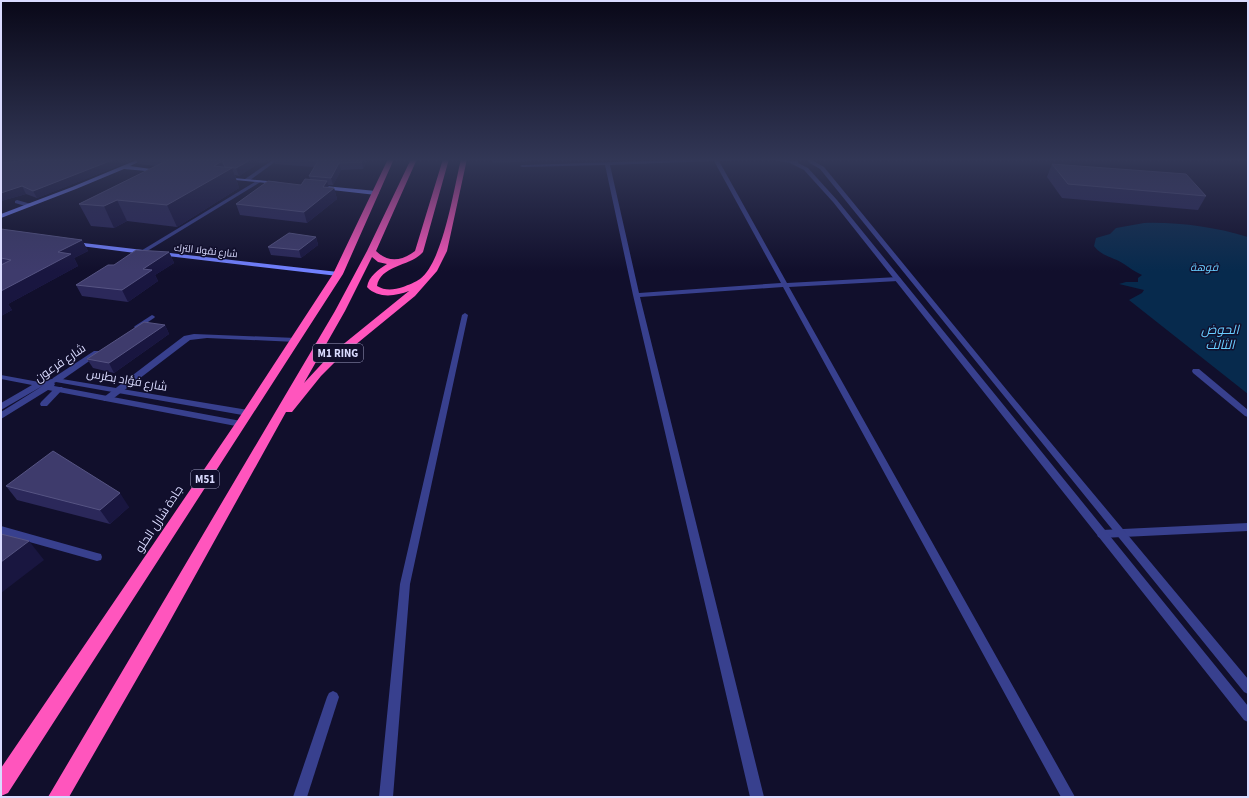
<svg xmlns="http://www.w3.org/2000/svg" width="1249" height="798" font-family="'Source Sans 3',Cairo,sans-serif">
	<rect width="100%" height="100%" fill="#110f2c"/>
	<path fill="#072a4d" d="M1144 223C1179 222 1215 227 1248 237V394L1129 300 1142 293 1144 290 1119 284 1126 282H1138V278L1142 275C1135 272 1130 268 1124 264 1114 257 1102 257 1094 246L1096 238 1110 234 1116 228Z"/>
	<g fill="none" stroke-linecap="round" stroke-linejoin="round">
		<g fill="#38408e" fill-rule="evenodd">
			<path d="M708 159H748L746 160 719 161 787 283 898 277 901 279 898 281 789 287 1075 797H1061L783 287 640 297 764 797H750L633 295 605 165 522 167 520 166 522 165ZM714 161 781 283 639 293 610 165Z"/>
			<path d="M465 313 468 315 410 584 393 797H379L400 584 462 315Z"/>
			<path d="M152 315 154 316 155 317 154 318 139 328H135L134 327 135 326Z"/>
			<path d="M194 334 296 338 300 340 296 342 207 338 190 340 110 401H104L103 399 104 397 184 336Z"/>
			<path d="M94 351H100L101 353 59 382H53L52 380 53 378Z"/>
			<path d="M1193 369H1199L1248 410V417L1245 416 1193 373 1192 371Z"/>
			<path d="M56 387H62L63 389 47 406H41L40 404 41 402Z"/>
			<path d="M1248 523V531L1102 538 1098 537 1097 534 1098 531 1102 530Z"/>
			<path d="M1 526 97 553 101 554 102 557 101 560 97 561 1 534Z"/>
			<path d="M333 691 337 693 339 697 307 797H293L327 697 329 693Z"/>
		</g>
		<g fill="#38408e" fill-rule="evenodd">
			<path d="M274 159H279L249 181H245V179Z"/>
			<path d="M772 159 798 161V163L808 168 837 200 1248 706V722L1244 720 833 202 804 170 790 163 774 160Z"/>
			<path d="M808 160H812L824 167 1006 389 1248 679V694L1244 692 820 169 808 162Z"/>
			<path d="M258 180 262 181 144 253 142 254 139 252Z"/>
			<path d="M17 200 31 204 32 205 29 207 15 203V201Z"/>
			<path d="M1 375 39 382 56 378 248 410 252 413 248 416 56 382 54 383 55 384 54 386 241 421 245 424 241 427 48 390 1 419V412L44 385 1 410V403L32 385 1 379Z"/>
		</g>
		<g fill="#7180ff" fill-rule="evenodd">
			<path d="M139 159H145L130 166 158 170 160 171 158 172 124 169 76 189 1 218V214L72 187Z"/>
			<path d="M223 177 278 182 280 183 278 184 225 179H223Z"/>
			<path d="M325 186 376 191 379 193 376 195 323 189V187Z"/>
			<path d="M75 242 143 250 146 252 143 254 73 245V243Z"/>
			<path d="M161 252 338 272 341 274 338 276 159 255V253Z"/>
		</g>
		<g fill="#ff55bd" fill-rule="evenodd">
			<path d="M388 159H394L343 274 8 793 1 796V768L237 421 333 274Z"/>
			<path d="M411 159H417L376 251C388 263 402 261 415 251L443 159H449L423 252C412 266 380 265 377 286 385 291 394 290 403 287 408 285 416 282 420 279 443 262 454 188 461 159H467L447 251 437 271 415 296 338 359 321 376 292 412H286L165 630 69 797H48L335 311 367 251ZM372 257 378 262 387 264C378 270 369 276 367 287 378 299 396 296 409 291L330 355 304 383 345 311Z"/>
		</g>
	</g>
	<g fill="#2b285a">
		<path d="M1 159H136L37 198 26 194 1 201Z"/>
		<path d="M136 159H272L265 163H259L239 176 235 175 239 188 177 227 127 221 114 228 91 226 79 204 157 166 138 164Z"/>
		<path d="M273 159H368L363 169 341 170 333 185H328V188H334L337 199 307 223 240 215 236 204 301 185 310 179 309 176 314 167 275 164Z"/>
		<path d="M493 159H531L530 161 493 163Z"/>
		<path d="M1052 164 1206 196 1198 210 1062 198 1047 177Z"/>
		<path d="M1 229 82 240 88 251 74 258 78 266 8 304 12 310 1 316Z"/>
		<path d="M316 237 318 245 301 258 271 255 268 247Z"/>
		<path d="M169 252 174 263 155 275 158 281 128 302 82 296 76 285 114 265Z"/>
		<path d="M165 325 169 334 114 373 93 368 87 359Z"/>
		<path d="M6 486 129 507 110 524 17 500Z"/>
	</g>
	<g fill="#191640">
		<path d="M1 159H62L1 165Z"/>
		<path d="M115 159H136L37 198 33 191Z"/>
		<path d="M252 159H258L259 163 239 176 236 168Z"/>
		<path d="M264 159H272L265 163Z"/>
		<path d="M363 159H368L363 169 362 162Z"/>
		<path d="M222 161 232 168 239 188 177 227 167 205 214 166Z"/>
		<path d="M339 163 341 170 333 185 331 178Z"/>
		<path d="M327 181 330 192 334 188 337 199 307 223 304 212Z"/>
		<path d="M22 186 26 194 1 201V193Z"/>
		<path d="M117 200 127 221 114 228 104 206Z"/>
		<path d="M316 237 318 245 301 258 299 250Z"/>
		<path d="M82 240 88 251 74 258 78 266 8 304 12 310 1 316V291L58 252Z"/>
		<path d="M169 252 174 263 155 275 158 281 128 302 122 290 143 269Z"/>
		<path d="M165 325 169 334 114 373 109 363Z"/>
		<path d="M120 493 129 507 110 524 100 510Z"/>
		<path d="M29 541 44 560 1 593V562Z"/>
	</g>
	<g fill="#3e3b6c" stroke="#565483">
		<path d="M35 159H115L33 191 22 186 1 193V163Z"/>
		<path d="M155 159H170L168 160Z"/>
		<path d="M170 159H197L222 161 214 166 232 168 167 205 117 200 104 206 79 204Z"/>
		<path d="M197 159H252L236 168 225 167 222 161Z"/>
		<path d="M296 159H363L362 162 339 163 331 178 309 176 318 161Z"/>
		<path d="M1052 164 1186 174 1206 196 1068 184Z"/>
		<path d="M305 179 327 181 323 187 334 188 304 212 236 204 268 181 301 185Z"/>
		<path d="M1 229 82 240 58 252 71 254 1 291V265L11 260 1 258Z"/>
		<path d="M289 233 316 237 299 250 268 247Z"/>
		<path d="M136 250 169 252 143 269 152 270 122 290 76 285 108 265H114Z"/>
		<path d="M144 322 165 325 109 363 87 359Z"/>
		<path d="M53 451 120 493 100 510 6 486Z"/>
		<path d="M1 534 29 541 1 562Z"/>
	</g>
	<linearGradient id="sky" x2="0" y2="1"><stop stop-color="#090818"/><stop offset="0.59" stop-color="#323756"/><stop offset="1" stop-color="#323756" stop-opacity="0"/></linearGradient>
	<rect width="1249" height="271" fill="url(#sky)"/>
	<g text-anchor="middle" stroke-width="3" stroke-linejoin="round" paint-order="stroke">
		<g font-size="10" fill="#dadbff" stroke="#110f2c">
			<text transform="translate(206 250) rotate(6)" y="4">شارع نقولا الترك</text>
		</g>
		<g font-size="11" font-style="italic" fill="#68cdff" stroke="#110f2c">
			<text x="1204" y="271">فوهة</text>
		</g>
		<g fill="#110f2c" stroke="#9e9ec0" stroke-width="1">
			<rect x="313" y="344" width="50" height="18" rx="3"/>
			<rect x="191" y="470" width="28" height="18" rx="3"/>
		</g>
		<g font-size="11" font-weight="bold" fill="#dadbff">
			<text x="338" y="357">M1 RING</text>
			<text x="205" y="483">M51</text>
		</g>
		<g font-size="12" fill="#dadbff" stroke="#110f2c">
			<text transform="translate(60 363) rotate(-34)" y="4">شارع فرعون</text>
			<text transform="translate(127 380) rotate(10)" y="4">شارع فؤاد بطرس</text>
			<text transform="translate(159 519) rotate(-57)" y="4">جادة شارل الحلو</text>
		</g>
		<g font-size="13" font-style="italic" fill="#68cdff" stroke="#110f2c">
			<text x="1220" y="334">الحوض<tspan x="1220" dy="15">الثالث</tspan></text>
		</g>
	</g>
	<rect width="1249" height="798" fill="none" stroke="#dadbff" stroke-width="4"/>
</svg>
